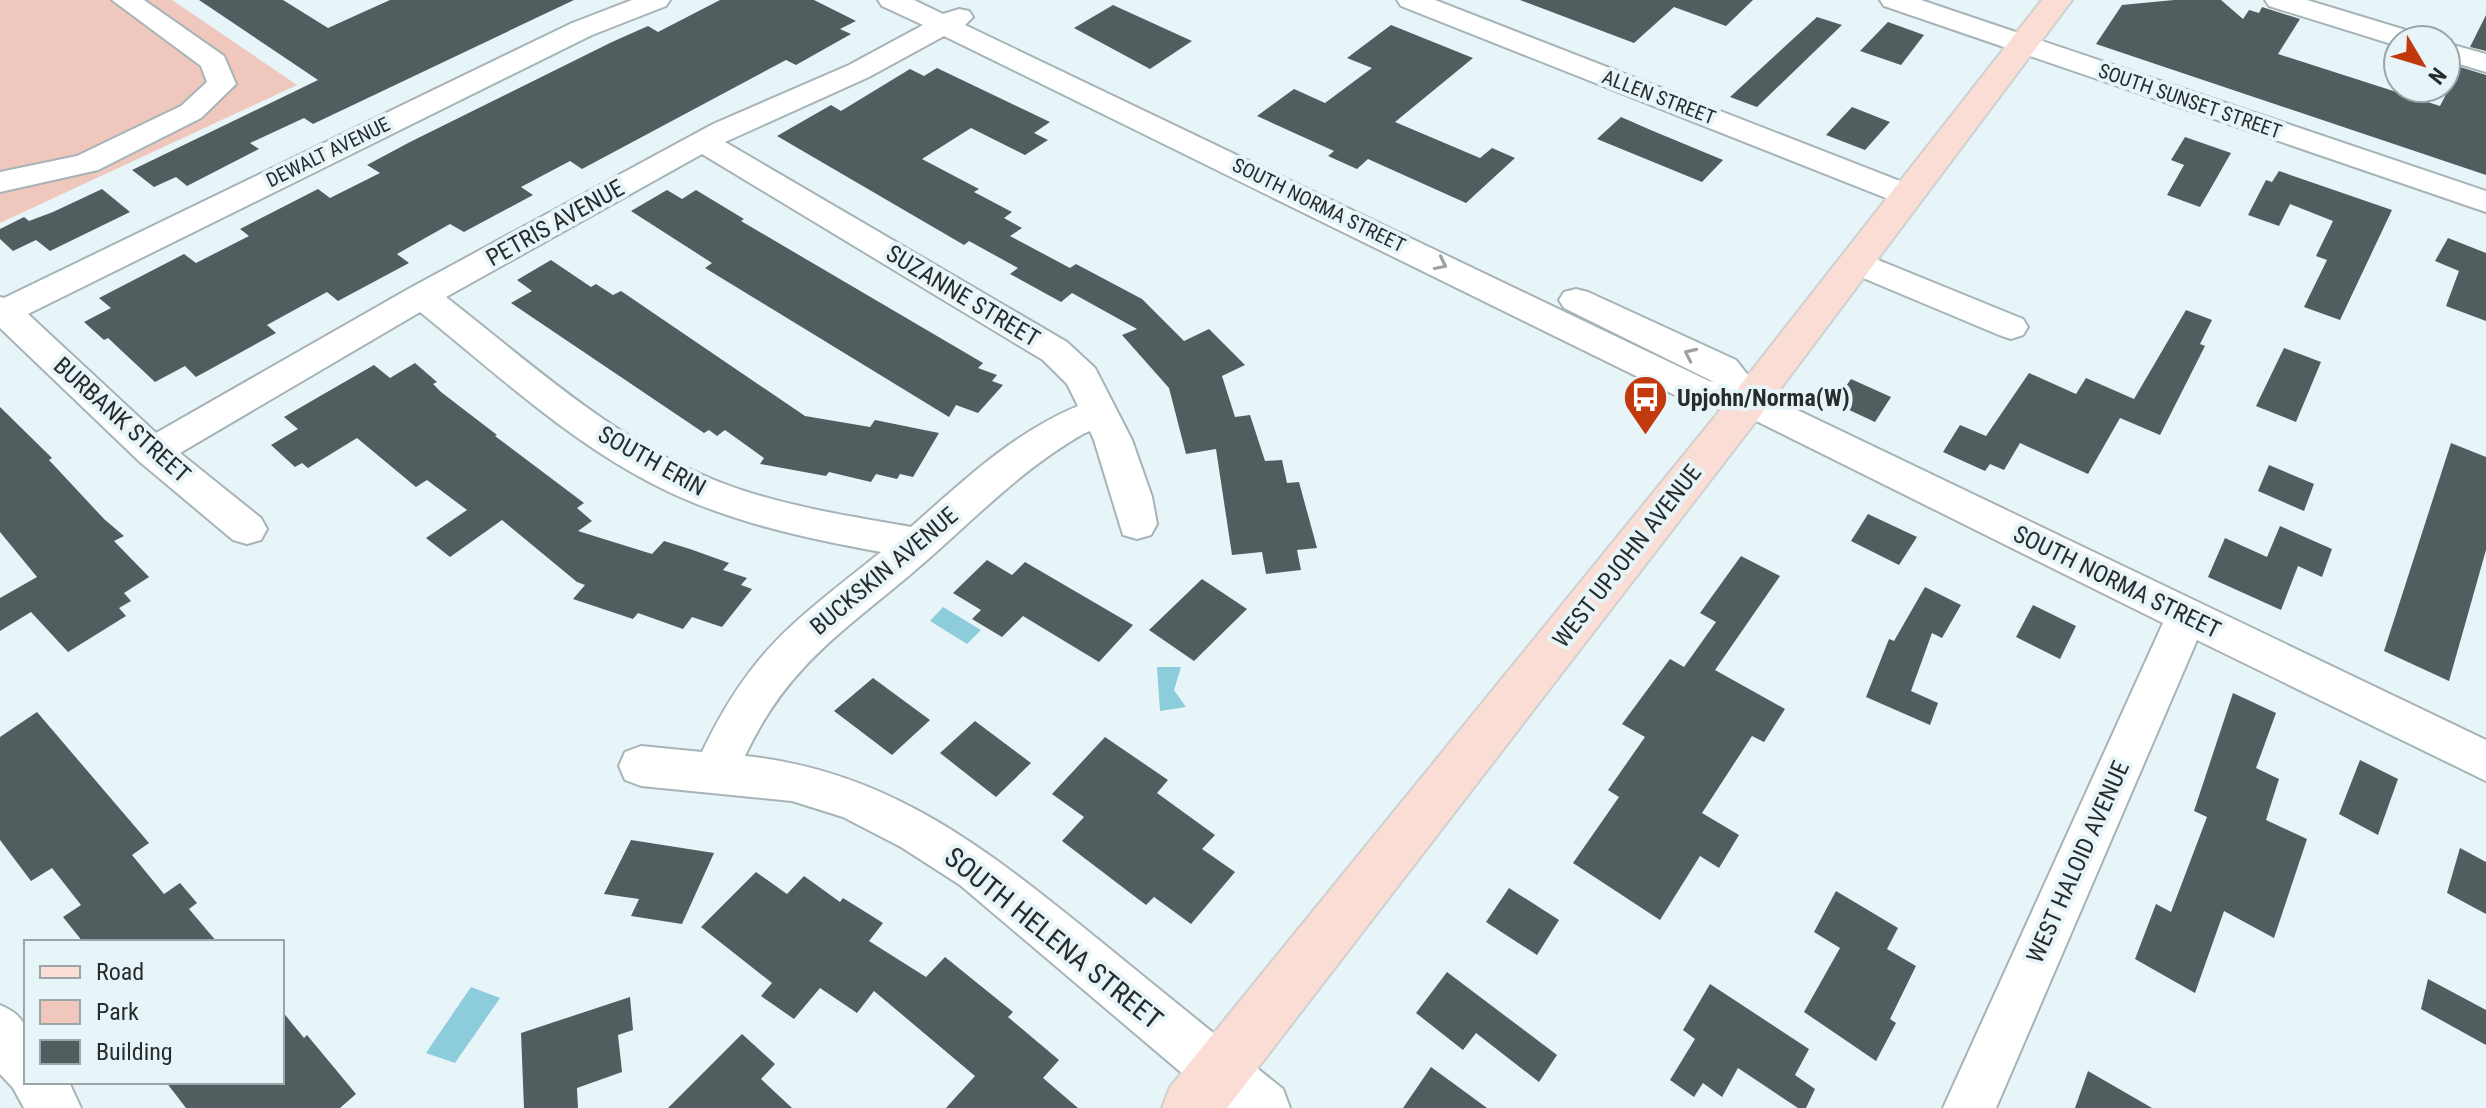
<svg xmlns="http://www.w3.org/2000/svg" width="2486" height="1108" font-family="'Roboto Condensed',sans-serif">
	<rect width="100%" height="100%" fill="#e7f5f9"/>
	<path fill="#efc7bc" d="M0 0H172L297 85 0 223Z"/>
	<g fill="#8cccdb">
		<path d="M943 607 981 630 967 644 930 621Z"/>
		<path d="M1157 667H1181L1174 690 1186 707 1160 711Z"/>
		<path d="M471 987 500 998 455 1063 426 1053Z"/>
	</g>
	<g fill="#525d60">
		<path d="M199 0H283L328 28 390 0H574L313 124 304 118 250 143 259 149 187 186 176 177 154 187 132 170 318 80Z"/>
		<path d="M720 0H814L856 21 840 29 851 34 796 65 786 60 582 169 570 161 521 187 533 195 464 232 450 224 397 254 409 263 338 301 327 292 267 325 276 333 196 377 185 366 155 382 108 338 104 340 84 322 111 308 99 298 184 254 196 263 249 236 240 229 318 189 330 198 380 173 367 165 410 142 612 42 648 26 658 32Z"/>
		<path d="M1520 0H1753L1726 26 1674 7 1634 43Z"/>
		<path d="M2174 0H2221L2243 19 2249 10 2259 13 2262 7 2300 19 2278 54 2440 106 2460 67 2486 75V175L2096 44 2122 5Z"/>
		<path d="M1113 5 1192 41 1150 69 1074 28Z"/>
		<path d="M2486 15V51L2470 47Z"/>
		<path d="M1817 17 1842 25 1757 107 1730 97Z"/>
		<path d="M1888 22 1924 35 1901 65 1860 51Z"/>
		<path d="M1391 25 1473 58 1395 122 1480 158 1492 148 1515 158 1466 203 1368 159 1357 169 1328 156 1334 151 1257 116 1294 89 1325 103 1372 68 1347 58Z"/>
		<path d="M937 68 1050 122 1034 133 1048 140 1025 155 971 128 922 159 979 189 974 192 1012 212 1004 218 1022 228 1010 236 1070 268 1076 264 1142 299 1184 341 1209 329 1245 365 1222 376 1235 417 1250 415 1265 461 1282 460 1287 483 1299 482 1317 548 1297 550 1301 570 1266 574 1262 552 1232 555 1216 449 1186 454 1169 388 1122 335 1137 329 1072 293 1061 302 1032 286 1010 274 1018 268 969 241 964 245 777 136 831 105 841 111 910 69 924 76Z"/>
		<path d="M1852 107 1890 122 1865 150 1826 135Z"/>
		<path d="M1621 117 1653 131 1723 160 1702 182 1597 139Z"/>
		<path d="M2185 137 2231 153 2200 207 2167 195 2184 165 2171 160Z"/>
		<path d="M2279 171 2392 210 2340 320 2304 307 2327 260 2316 256 2333 221 2290 204 2279 226 2248 215 2266 180 2272 182Z"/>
		<path d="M102 189 130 212 50 251 36 240 13 251 0 239V229L24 217 29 221 53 212Z"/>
		<path d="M667 190 682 199 696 190 744 219 741 221 983 363 978 368 997 375 992 381 1003 385 978 413 956 405 949 417 705 268 712 263 631 211Z"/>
		<path d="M2448 238 2486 253V321L2446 306 2459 271 2435 261Z"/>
		<path d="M551 260 591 287 596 284 613 295 621 291 805 416 870 427 875 420 939 433 913 477 900 474 897 479 876 474 871 482 829 472 826 476 760 464 764 458 725 430 717 436 709 430 704 433 511 303 532 291 517 280Z"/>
		<path d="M2186 310 2212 320 2200 344 2205 346 2160 435 2120 418 2088 474 2020 443 2004 470 1990 464 1985 471 1943 452 1960 425 1986 436 2029 373 2076 394 2086 378 2134 399Z"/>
		<path d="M2284 348 2321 362 2296 422 2256 406Z"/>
		<path d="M415 363 437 382 433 384 441 392 497 435 495 436 584 503 577 508 592 521 578 531 652 554 664 541 690 549 729 563 723 570 747 578 741 585 752 589 722 627 692 617 683 629 638 613 633 619 573 599 585 585 577 582 502 520 450 557 426 538 467 510 427 480 416 487 357 438 308 468 302 463 295 467 271 445 298 429 284 417 315 399 374 365 390 378Z"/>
		<path d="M1851 379 1891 397 1875 422 1834 403Z"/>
		<path d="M0 407 52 458 49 460 104 519 124 536 114 541 149 577 124 593 131 601 119 608 126 616 68 652 31 612 0 631V598L37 577 0 532Z"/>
		<path d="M2451 443 2486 457V550L2449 681 2384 651Z"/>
		<path d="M2269 465 2314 484 2304 511 2258 491Z"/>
		<path d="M1868 514 1917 537 1899 565 1851 541Z"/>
		<path d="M2280 526 2332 549 2322 577 2298 566 2281 610 2208 577 2225 538 2267 557Z"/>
		<path d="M1741 556 1780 576 1715 670 1785 709 1764 742 1752 736 1702 813 1739 835 1719 868 1700 856 1660 920 1573 863 1619 797 1608 790 1645 737 1622 724 1670 659 1684 667 1716 622 1700 613Z"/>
		<path d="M987 560 1012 575 1025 562 1133 625 1099 662 1023 616 1002 637 972 619 981 610 953 593Z"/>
		<path d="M1202 579 1247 609 1194 661 1149 630Z"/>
		<path d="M1925 587 1961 605 1942 638 1932 633 1911 691 1938 703 1930 725 1866 697 1889 639 1894 641Z"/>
		<path d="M2033 605 2076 626 2060 659 2016 637Z"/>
		<path d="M873 678 930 720 892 755 834 711Z"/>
		<path d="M2233 693 2276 713 2256 768 2279 779 2266 820 2307 839 2274 938 2224 911 2195 993 2135 959 2156 904 2171 912 2207 817 2194 811Z"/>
		<path d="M37 712 149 843 132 855 164 894 180 883 197 903 189 909 217 942H83L63 917 81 905 52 868 31 881 0 840V737Z"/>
		<path d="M975 721 1031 763 996 797 940 753Z"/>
		<path d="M1105 737 1168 780 1157 793 1215 835 1202 849 1235 872 1191 924 1154 897 1146 905 1062 841 1084 817 1052 794Z"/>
		<path d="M2360 760 2398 779 2378 835 2339 814Z"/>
		<path d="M631 840 714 853 682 924 631 916 639 899 604 894Z"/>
		<path d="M2460 848 2486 862V914L2447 893Z"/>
		<path d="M756 872 787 894 804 876 840 902 843 898 883 923 869 941 926 977 945 957 1013 1012 1008 1017 1059 1060 1043 1078 1078 1108H946L975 1076 874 991 857 1013 820 988 794 1019 761 996 772 983 701 927Z"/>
		<path d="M1509 888 1559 920 1537 955 1486 922Z"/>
		<path d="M1836 891 1898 928 1887 949 1916 966 1890 1019 1896 1023 1876 1061 1804 1012 1840 948 1814 932Z"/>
		<path d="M1447 972 1557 1055 1539 1082 1476 1033 1463 1050 1416 1013Z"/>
		<path d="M2428 979 2486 1010V1045L2421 1009Z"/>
		<path d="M1710 984 1809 1049 1795 1075 1815 1089 1806 1108H1798L1738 1068 1722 1097 1703 1083 1694 1097 1670 1080 1695 1039 1683 1030Z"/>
		<path d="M630 997 633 1030 618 1035 622 1072 577 1088 578 1108H524L521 1033Z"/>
		<path d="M282 1011 304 1038 307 1035 356 1094 340 1108H186L166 1082H282Z"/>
		<path d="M742 1034 775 1064 761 1079 792 1108H668Z"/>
		<path d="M1431 1067 1487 1108H1403Z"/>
		<path d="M2088 1071 2152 1108H2075Z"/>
	</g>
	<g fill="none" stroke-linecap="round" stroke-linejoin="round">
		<defs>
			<g id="minor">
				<path d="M112 0H144L224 56 236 84 201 118 98 170 0 192V172L77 156 181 106 207 82 201 66Z"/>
				<path d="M632 0H670L666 6 592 35 28 314 156 433 410 288 713 124 849 65 923 25 882 6 878 0H914L943 14 959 9 969 11 973 17 965 25 1709 381 1714 382 1564 308 1559 300 1564 292 1576 289 1588 292 1736 360 1762 393 2486 740V781L2197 640 1996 1108H1943L2163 623 1740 413 1687 401 944 36 869 77 725 142 1067 342 1095 368 1132 440 1152 497 1157 524 1151 535 1137 539 1123 535 1094 440 1090 431 1083 434C1027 466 983 510 935 553 859 622 791 656 745 756 891 771 989 851 1099 940 1160 990 1222 1040 1283 1089L1290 1108H1223L960 885 901 847 843 817 792 801 641 786 625 780 619 766 625 752 641 746 702 752C752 648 795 621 881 552 804 538 725 521 655 485 568 441 496 373 420 312L180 453 261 518 267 529 261 540 247 544 233 540 140 462 0 328V297L4 298 572 23ZM702 154 1043 360 1067 384 1078 406C1013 433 963 481 911 527 848 516 782 506 722 483 617 443 533 365 446 297Z"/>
				<path d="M1397 0H1435L1918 188 1923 195 1918 202 1907 205 1896 202 1401 6Z"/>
				<path d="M1880 0H1921L2486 191V212L1884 6Z"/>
				<path d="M2265 0H2307L2419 34 2423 40H2398V46L2269 6Z"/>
				<path d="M2446 43 2486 54V72L2446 60Z"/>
				<path d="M1856 251 2023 319 2028 327 2023 335 2011 339 1999 335 1844 270 1839 262 1844 254Z"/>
				<path d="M0 1005C38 1020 26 1046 26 1082H69L81 1108H24L13 1088 0 1074Z"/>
			</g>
			<path id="major" d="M2042 0H2072L1763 412 1227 1108H1162L1170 1087 1735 392Z"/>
		</defs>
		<use href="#minor" stroke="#a6b3b7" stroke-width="4"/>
		<use href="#major" stroke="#cfd1d1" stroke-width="4"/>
		<use href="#minor" fill="#fff" fill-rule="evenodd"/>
		<use href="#major" fill="#faddd4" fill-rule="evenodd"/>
	</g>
	<defs><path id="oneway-chevron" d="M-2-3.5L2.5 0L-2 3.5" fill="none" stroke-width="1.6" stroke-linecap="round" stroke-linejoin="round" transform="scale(2)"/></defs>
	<g stroke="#9ea0a1">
		<use href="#oneway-chevron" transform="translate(1441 264) rotate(26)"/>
		<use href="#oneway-chevron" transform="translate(1690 354) rotate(-155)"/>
	</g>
	<defs>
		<symbol id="bus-pin" viewBox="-11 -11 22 30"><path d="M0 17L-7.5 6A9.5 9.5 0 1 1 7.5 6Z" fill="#c2390e" stroke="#e7f5f9"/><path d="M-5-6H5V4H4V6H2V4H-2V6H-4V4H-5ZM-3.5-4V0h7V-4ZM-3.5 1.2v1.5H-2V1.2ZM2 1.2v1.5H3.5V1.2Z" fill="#fff"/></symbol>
	</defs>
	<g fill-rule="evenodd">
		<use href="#bus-pin" x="1620" y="372" width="51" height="69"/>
	</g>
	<g text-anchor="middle" stroke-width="8" stroke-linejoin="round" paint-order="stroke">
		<g font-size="20" fill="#272c2e" stroke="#e7f5f9">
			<text transform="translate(1659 97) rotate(21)" y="7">ALLEN STREET</text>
			<text transform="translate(2190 101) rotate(19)" y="7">SOUTH SUNSET STREET</text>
			<text transform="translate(328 152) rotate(-26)" y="7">DEWALT AVENUE</text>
			<text transform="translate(1319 205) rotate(26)" y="7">SOUTH NORMA STREET</text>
		</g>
		<g font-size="24" fill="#272c2e" stroke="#e7f5f9">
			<text transform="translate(555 223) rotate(-29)" y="8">PETRIS AVENUE</text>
			<text transform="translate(963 296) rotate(31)" y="8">SUZANNE STREET</text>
			<text transform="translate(122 420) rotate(42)" y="8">BURBANK STREET</text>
			<text transform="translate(652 461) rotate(29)" y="8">SOUTH ERIN</text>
			<text transform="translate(1627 556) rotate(-52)" y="8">WEST UPJOHN AVENUE</text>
			<text transform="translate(884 571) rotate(-40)" y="8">BUCKSKIN AVENUE</text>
			<text transform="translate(2117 582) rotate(26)" y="8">SOUTH NORMA STREET</text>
			<text transform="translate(2078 862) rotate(-66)" y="8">WEST HALOID AVENUE</text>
		</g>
		<g font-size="24" font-weight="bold" fill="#272c2e" stroke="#e7f5f9" text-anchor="start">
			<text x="1677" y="406">Upjohn/Norma(W)</text>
		</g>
		<g font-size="28" fill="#272c2e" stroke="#e7f5f9">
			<text transform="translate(1054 938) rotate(39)" y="10">SOUTH HELENA STREET</text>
		</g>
	</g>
	<rect x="24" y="940" width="260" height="144" fill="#e7f5f9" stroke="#9aa5a8" stroke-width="2"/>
	<rect x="40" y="966" width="40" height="12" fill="#faddd4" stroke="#9aa5a8" stroke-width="2"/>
	<text x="96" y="980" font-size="24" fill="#272c2e">Road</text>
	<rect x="40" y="1000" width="40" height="24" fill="#efc7bc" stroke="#9aa5a8" stroke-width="2"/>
	<text x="96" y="1020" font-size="24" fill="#272c2e">Park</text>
	<rect x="40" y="1040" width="40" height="24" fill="#525d60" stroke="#9aa5a8" stroke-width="2"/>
	<text x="96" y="1060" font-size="24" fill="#272c2e">Building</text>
	<g transform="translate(2422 64) rotate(128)"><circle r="38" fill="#e7f5f9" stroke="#9aa5a8" stroke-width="2"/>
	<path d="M0-6L14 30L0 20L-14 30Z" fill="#c2390e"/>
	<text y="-12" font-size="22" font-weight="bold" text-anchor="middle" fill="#272c2e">N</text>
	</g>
</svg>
